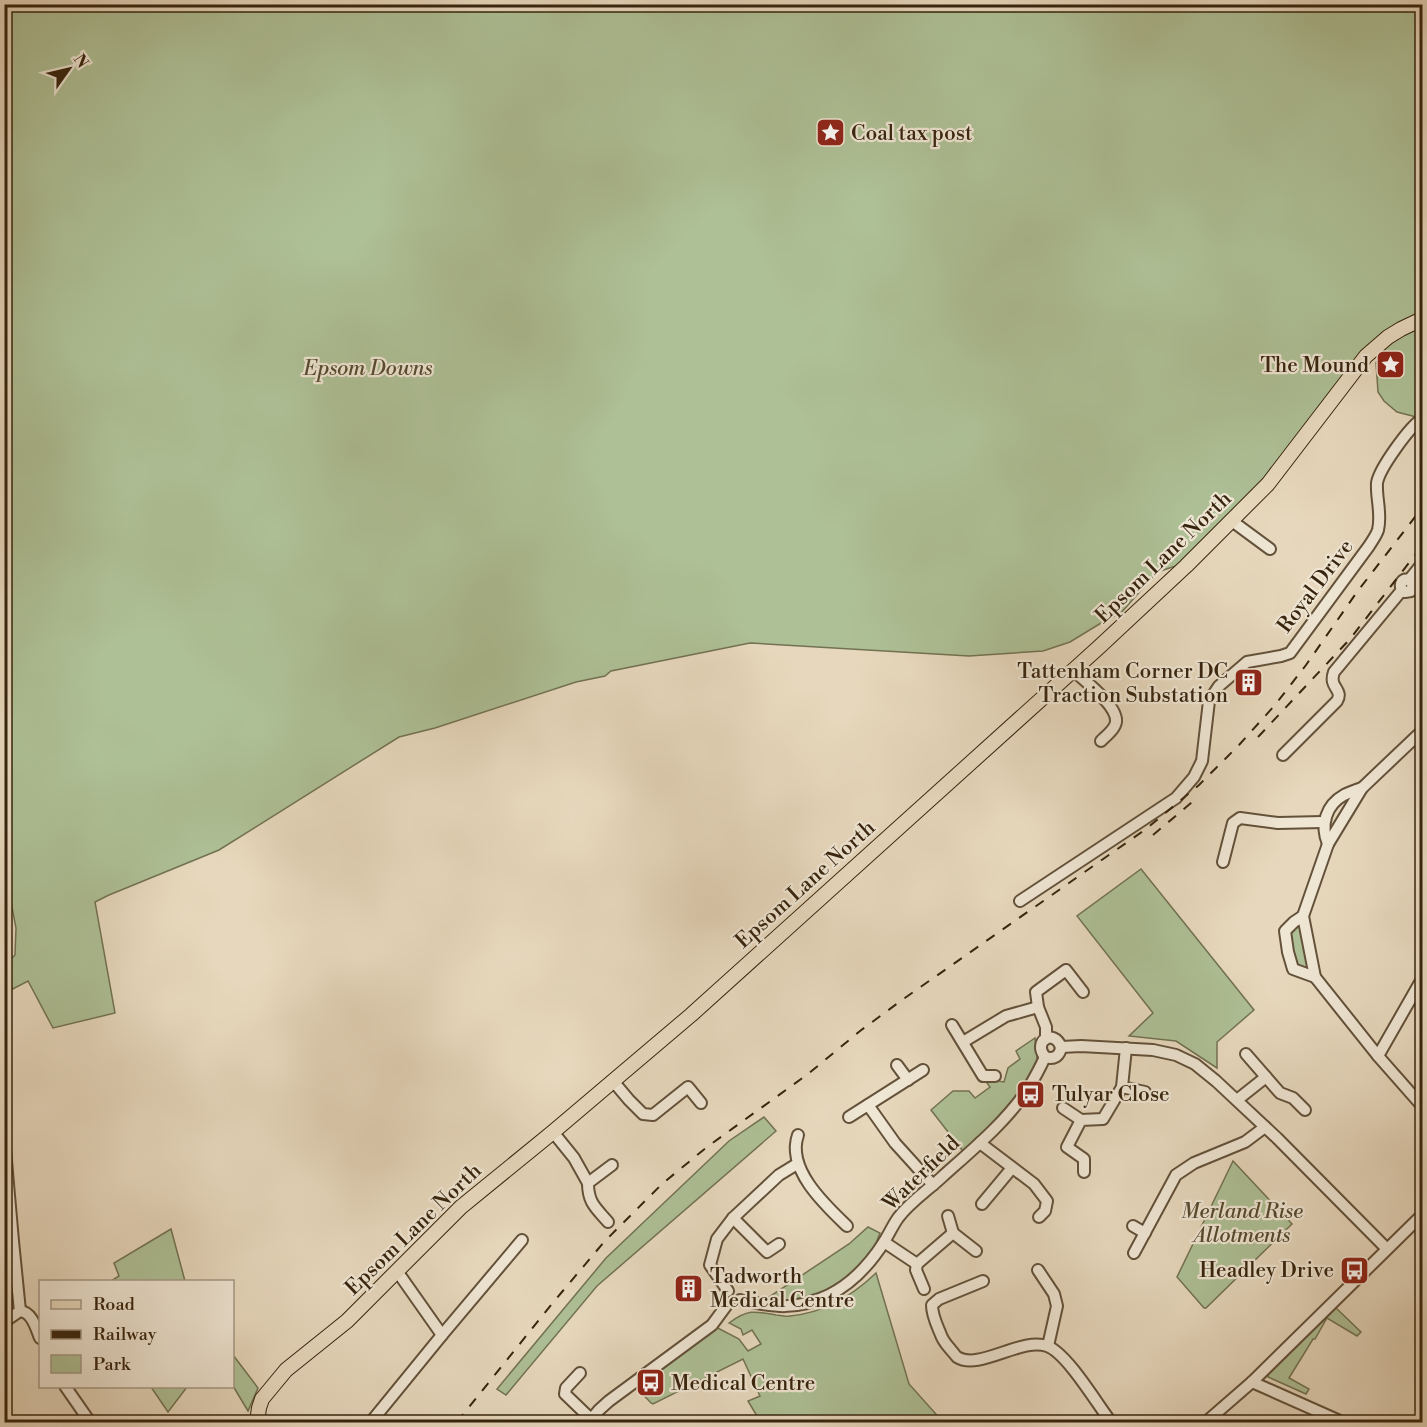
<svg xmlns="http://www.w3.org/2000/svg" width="1427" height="1427" font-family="'Libre Bodoni',serif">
	<rect width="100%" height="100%" fill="#e7d8bd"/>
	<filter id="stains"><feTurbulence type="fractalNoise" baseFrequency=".00333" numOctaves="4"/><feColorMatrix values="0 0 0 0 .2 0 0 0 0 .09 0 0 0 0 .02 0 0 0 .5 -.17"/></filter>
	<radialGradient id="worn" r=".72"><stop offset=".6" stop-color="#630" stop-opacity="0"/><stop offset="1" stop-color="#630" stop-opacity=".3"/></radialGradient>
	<g fill="#aec096" stroke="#727252" stroke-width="1.5">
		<path d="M5 5H1422V320L1366 356 1255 490 1224 521 1176 566 1157 572 1121 613 1106 620 1070 642 1043 651 969 656 750 643 611 671 605 676 576 682 435 728 399 737 219 850 109 895 95 902 115 1013 53 1028 28 981 5 993V965L15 955 16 928 4 866Z"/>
		<path d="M1422 326V413L1416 417 1397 412 1384 401 1378 392 1376 363 1387 346 1407 333Z"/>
		<path d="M1141 869 1254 1010 1217 1042V1068L1176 1041 1129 1036 1153 1013 1077 916Z"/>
		<path d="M1303 916 1315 977 1293 969 1285 931Z"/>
		<path d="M1035 1038 1037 1054V1074L966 1155 931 1110 953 1091H969L975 1098 990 1087 987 1083 992 1080 1004 1082 1008 1068 1020 1059 1016 1051Z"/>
		<path d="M764 1117 776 1131 597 1286 506 1395 497 1389 606 1258 729 1141Z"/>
		<path d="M1233 1161 1292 1224 1206 1308H1204L1177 1277Z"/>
		<path d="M868 1227 880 1233 873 1251 862 1265 845 1279 825 1291 785 1302 769 1297 849 1244Z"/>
		<path d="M171 1229 185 1281H111L119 1276 114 1263Z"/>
		<path d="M876 1273 909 1384 943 1422H759L760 1421 748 1401 760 1396 743 1359 653 1404 651 1403 636 1387 712 1325 739 1339 748 1351 761 1344 752 1330 743 1335 741 1329 729 1323C748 1309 755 1311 776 1315 781 1315 786 1317 790 1316 823 1313 852 1296 876 1273Z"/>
		<path d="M1336 1308 1361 1332 1357 1336 1327 1318 1315 1339H1313L1289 1378 1309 1389 1306 1394 1268 1377V1373Z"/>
		<path d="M233 1355 258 1388 248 1411 233 1386Z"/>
		<path d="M151 1387H187L168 1412Z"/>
	</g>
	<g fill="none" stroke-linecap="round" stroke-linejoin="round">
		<defs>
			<g id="minor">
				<path d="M1232 521 1270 549"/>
				<path d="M1402 590 1405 592 1411 591 1413 585 1409 580"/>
				<path d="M1074 671C1085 681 1118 706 1116 722 1115 729 1106 736 1101 741"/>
				<path d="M1422 731 1362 788 1328 844 1303 916 1315 977 1378 1056 1422 1106"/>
				<path d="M1283 755 1337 701C1344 689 1328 688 1334 672L1402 590C1399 584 1402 578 1409 580L1422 564"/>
				<path d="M1328 844C1320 825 1326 805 1344 795 1350 792 1356 790 1362 788"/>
				<path d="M1223 862 1233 823 1240 818 1278 823 1323 822"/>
				<path d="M1020 901 1176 798 1194 777 1202 761 1209 701 1219 686 1247 662 1281 656 1290 653 1369 546C1372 541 1376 536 1378 530 1382 514 1376 499 1377 483 1379 469 1410 426 1422 419"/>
				<path d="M1303 916 1294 922 1285 931 1288 952 1293 969 1315 977"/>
				<path d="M952 1025 983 1076H995"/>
				<path d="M1046 1039V1027L1038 1007 1036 992 1066 970 1083 992"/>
				<path d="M963 1042 1006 1016 1038 1007"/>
				<path d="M1061 1047 1081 1046 1153 1050 1176 1055 1195 1064 1216 1081 1277 1138 1387 1249"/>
				<path d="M1246 1054 1280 1093 1293 1098 1305 1110"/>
				<path d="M1378 1056 1422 979"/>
				<path d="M1045 1057C1032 1041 1054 1028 1061 1047"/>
				<path d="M1045 1057C1054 1060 1060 1056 1061 1047"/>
				<path d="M897 1065 908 1080"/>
				<path d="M613 1081 629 1100 643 1114 653 1115 688 1087 701 1103"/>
				<path d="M1122 1087 1145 1092"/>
				<path d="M1237 1100 1266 1077"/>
				<path d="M868 1105 895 1143 933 1185"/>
				<path d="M1063 1108 1081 1120"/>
				<path d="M849 1117 923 1070"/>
				<path d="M553 1132 574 1158 588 1183"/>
				<path d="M798 1135C786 1169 825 1205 847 1226"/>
				<path d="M4 1138 13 1241 20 1311"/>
				<path d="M980 1143 1034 1184 1047 1201 1045 1211 1039 1217"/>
				<path d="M1084 1172V1159L1067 1147 1081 1120 1103 1119 1122 1087 1126 1048"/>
				<path d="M982 1204 1012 1168"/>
				<path d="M948 1216 953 1233"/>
				<path d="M733 1218 767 1252 779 1244"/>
				<path d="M608 1222C596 1208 588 1203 588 1183L612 1165"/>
				<path d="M1133 1226 1145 1233"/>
				<path d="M884 1242 917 1264"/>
				<path d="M1134 1253 1176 1175 1194 1163 1245 1142 1265 1127"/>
				<path d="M1038 1270 1054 1294 1057 1306 1048 1346"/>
				<path d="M983 1281 939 1299 932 1305C932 1316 937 1325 941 1335 943 1341 947 1345 951 1350 953 1352 955 1355 957 1357 979 1371 1021 1337 1047 1346 1067 1353 1097 1404 1111 1422"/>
				<path d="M924 1289 916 1270 917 1264 953 1233 976 1251"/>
				<path d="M728 1291 710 1265 717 1239 733 1218 779 1175 797 1164"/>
				<path d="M740 1300C774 1307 796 1311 829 1295 853 1283 870 1264 884 1242 889 1234 893 1225 898 1218 910 1202 927 1191 942 1177 972 1150 1005 1123 1028 1089 1034 1079 1040 1068 1045 1057"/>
				<path d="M4 1322 20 1311C32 1312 36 1328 40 1338"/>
				<path d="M442 1335 522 1240"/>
				<path d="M580 1373 566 1388 565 1394 591 1419"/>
				<path d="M1252 1382 1342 1422"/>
				<path d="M65 1386 90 1422"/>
				<path d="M371 1422 442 1335 397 1271"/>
				<path d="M528 1422H529"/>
				<path d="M589 1422 599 1410 609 1401 712 1325 726 1306"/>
				<path d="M1206 1422 1252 1382 1422 1215"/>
			</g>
			<path id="major" d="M257 1422 259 1408 262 1399 286 1370 347 1321 461 1207 553 1132 691 1015 1098 648 1186 566 1268 484 1366 356 1388 337 1401 329 1422 319"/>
		</defs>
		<use href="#minor" stroke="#63513a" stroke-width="14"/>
		<use href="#major" stroke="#37240e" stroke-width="16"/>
		<use href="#minor" stroke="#efe6d4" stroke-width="10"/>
		<use href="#major" stroke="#e7d8bd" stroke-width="14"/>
		<g stroke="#37240e" stroke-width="2" stroke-dasharray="10 10" stroke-linecap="butt">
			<path d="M1258 737 1350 639 1422 546"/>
			<path d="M1153 835 1197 798"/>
			<path d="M457 1422 551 1305 604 1242 662 1184 707 1147 808 1074 860 1031 902 1000 1146 829 1199 785 1239 745 1275 705 1306 665 1357 592 1422 508"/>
		</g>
	</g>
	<defs>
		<symbol id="sight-square" viewBox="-11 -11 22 22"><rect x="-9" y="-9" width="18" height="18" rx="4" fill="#8f2418" stroke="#efe6d4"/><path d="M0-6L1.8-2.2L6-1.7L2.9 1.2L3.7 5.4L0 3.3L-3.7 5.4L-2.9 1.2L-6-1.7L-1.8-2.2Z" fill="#fff"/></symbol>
		<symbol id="building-square" viewBox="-11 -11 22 22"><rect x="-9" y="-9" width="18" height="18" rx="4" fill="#8f2418" stroke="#efe6d4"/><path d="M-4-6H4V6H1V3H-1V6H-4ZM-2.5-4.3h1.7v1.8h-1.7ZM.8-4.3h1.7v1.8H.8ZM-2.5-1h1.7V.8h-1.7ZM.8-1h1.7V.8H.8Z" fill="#fff"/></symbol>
		<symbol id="bus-square" viewBox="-11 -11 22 22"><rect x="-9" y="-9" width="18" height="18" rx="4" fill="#8f2418" stroke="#efe6d4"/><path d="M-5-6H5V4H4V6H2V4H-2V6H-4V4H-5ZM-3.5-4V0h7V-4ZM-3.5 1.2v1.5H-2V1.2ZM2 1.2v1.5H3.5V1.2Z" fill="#fff"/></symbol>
	</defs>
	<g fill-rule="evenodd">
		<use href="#sight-square" x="814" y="116" width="33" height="33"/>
		<use href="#sight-square" x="1374" y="348" width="33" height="33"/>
		<use href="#building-square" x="1232" y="666" width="33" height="33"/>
		<use href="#bus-square" x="1014" y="1078" width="33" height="33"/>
		<use href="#bus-square" x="1338" y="1254" width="33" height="33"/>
		<use href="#building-square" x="672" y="1272" width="33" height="33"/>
		<use href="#bus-square" x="634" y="1366" width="33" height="33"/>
	</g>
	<g text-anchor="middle" stroke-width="4.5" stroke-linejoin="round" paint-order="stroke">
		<g font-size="21" fill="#37240e" stroke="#efe6d4" text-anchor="start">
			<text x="851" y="140">Coal tax post</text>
			<text x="1369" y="372" text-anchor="end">The Mound</text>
			<text x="1228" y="678" text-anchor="end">Tattenham Corner DC<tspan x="1228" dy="24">Traction Substation</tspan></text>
			<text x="1052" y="1101">Tulyar Close</text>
			<text x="1334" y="1277" text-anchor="end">Headley Drive</text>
			<text x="710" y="1283">Tadworth<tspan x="710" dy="24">Medical Centre</tspan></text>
			<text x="671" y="1390">Medical Centre</text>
		</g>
		<g font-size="21" font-style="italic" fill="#554b30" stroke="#efe6d4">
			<text x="368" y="375">Epsom Downs</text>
			<text x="1242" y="1218">Merland Rise<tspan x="1242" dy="24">Allotments</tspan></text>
		</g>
		<g font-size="21" fill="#37240e" stroke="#efe6d4">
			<text transform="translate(1163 557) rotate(-44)" y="7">Epsom Lane North</text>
			<text transform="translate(1315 586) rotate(-53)" y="7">Royal Drive</text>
			<text transform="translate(805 884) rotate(-42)" y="7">Epsom Lane North</text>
			<text transform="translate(921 1173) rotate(-44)" y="7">Waterfield</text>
			<text transform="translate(413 1229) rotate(-44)" y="7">Epsom Lane North</text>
		</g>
	</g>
	<rect width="1427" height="1427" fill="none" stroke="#e7d8bd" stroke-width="24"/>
	<rect x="6" y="6" width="1415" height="1415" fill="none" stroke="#37240e" stroke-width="3"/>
	<rect x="12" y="12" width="1403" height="1403" fill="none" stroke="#37240e" stroke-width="1.5"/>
	<rect x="39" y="1280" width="195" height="108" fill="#efe6d4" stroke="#a59885" stroke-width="1.5"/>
	<rect x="51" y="1300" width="30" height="9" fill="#e7d8bd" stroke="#a59885" stroke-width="1.5"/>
	<text x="93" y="1310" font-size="18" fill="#37240e">Road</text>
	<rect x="51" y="1330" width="30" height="9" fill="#37240e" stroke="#a59885" stroke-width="1.5"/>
	<text x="93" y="1340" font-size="18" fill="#37240e">Railway</text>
	<rect x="51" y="1355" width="30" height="18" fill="#aec096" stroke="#a59885" stroke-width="1.5"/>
	<text x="93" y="1370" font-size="18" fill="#37240e">Park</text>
	<g transform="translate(69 69) rotate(56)" stroke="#efe6d4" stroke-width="4.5" paint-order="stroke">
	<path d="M0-4.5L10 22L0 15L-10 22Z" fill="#37240e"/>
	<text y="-9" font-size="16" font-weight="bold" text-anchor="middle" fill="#37240e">N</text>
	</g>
	<rect width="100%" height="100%" filter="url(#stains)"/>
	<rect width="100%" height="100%" fill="url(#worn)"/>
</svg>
